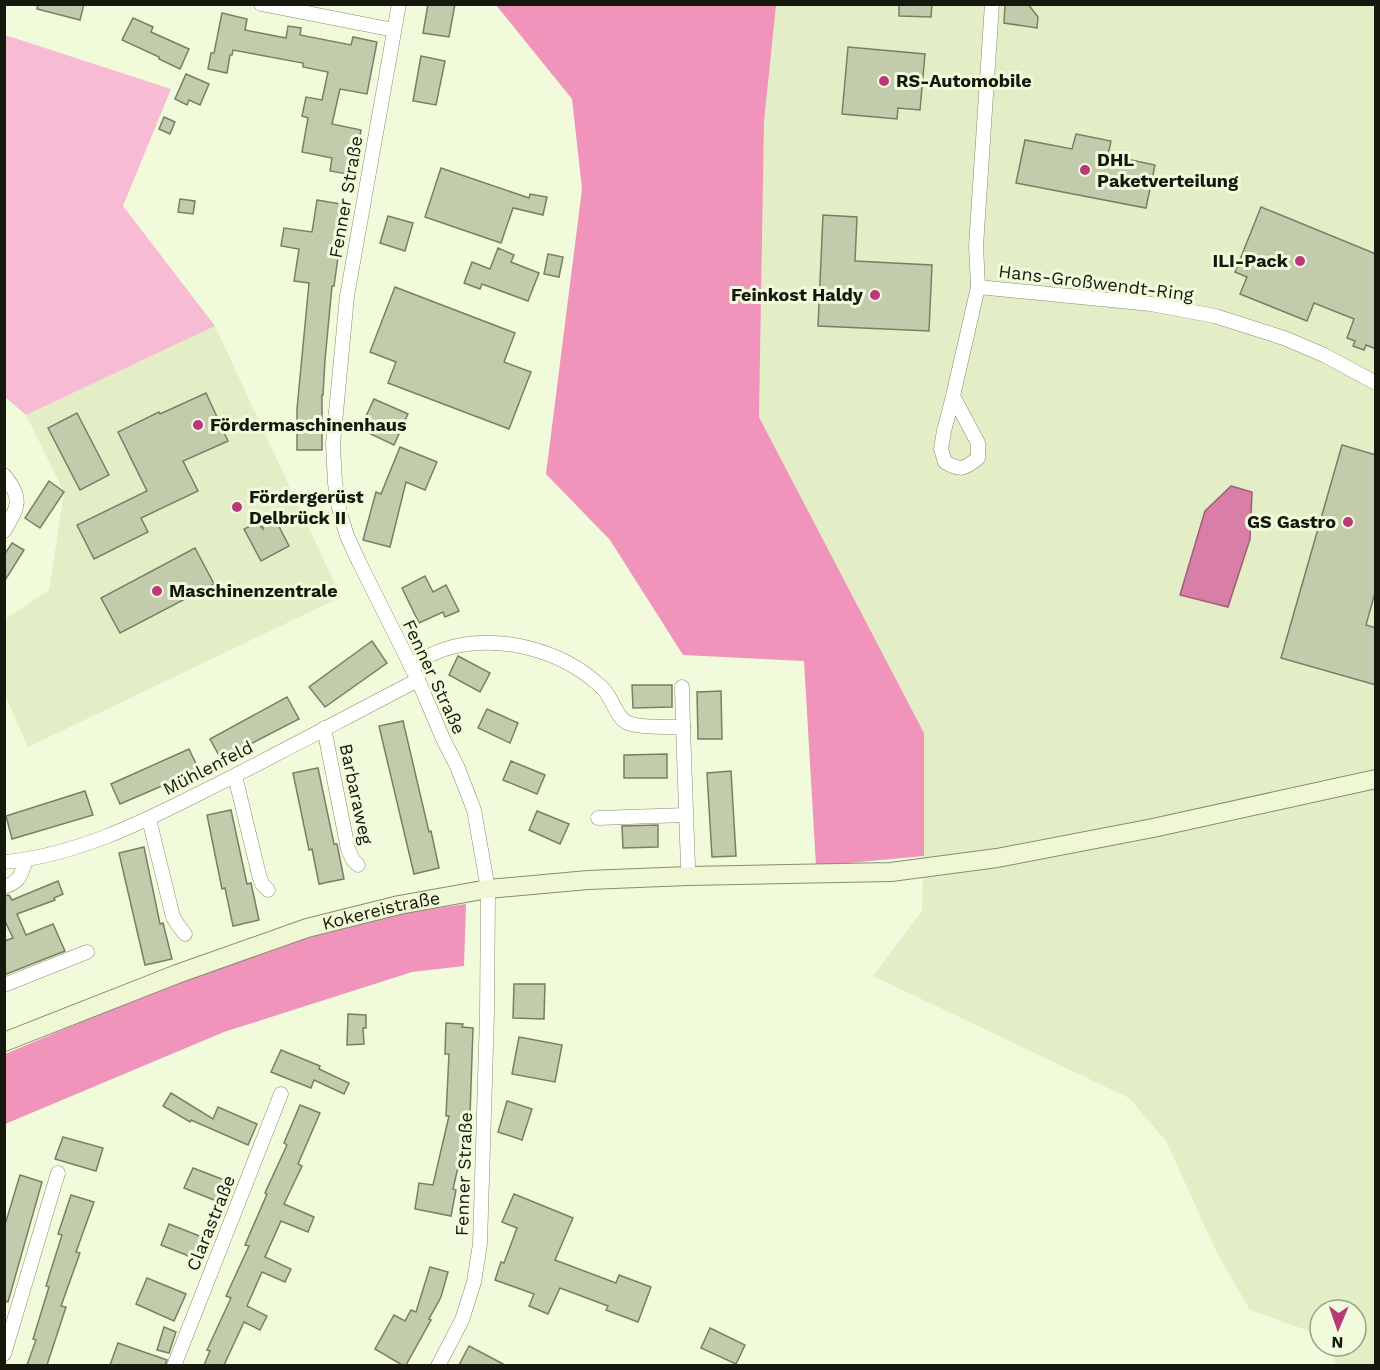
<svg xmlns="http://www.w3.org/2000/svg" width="1380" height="1370" font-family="'Work Sans',sans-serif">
	<rect width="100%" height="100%" fill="#f1fada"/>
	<g fill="#e3eec7">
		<path d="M776 5H1375V1365H1336L1331 1346H1356V1310H1320V1335L1250 1310 1217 1253 1166 1141 1129 1098 873 976 922 911 924 856V733L759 417 764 122Z"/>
		<path d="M215 326 341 597 28 747 5 695 4 620 49 590 64 492 26 415Z"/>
	</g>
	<path fill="#f7bcd4" d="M5 35 171 89 123 206 215 326 26 415 5 397Z"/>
	<g fill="#f094bc">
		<path d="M496 5H776L764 122 759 417 924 733V856L816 866 804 661 683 655 610 540 546 474 582 189 572 99Z"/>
		<path d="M466 904 464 966 412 972 224 1032 5 1124V1054L182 980 311 937 403 913Z"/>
	</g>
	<path fill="#d97fa7" stroke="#9e6079" stroke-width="1.5" d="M1231 486 1252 492 1250 539 1228 607 1180 595 1205 511Z"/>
	<g fill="#c2cbac" stroke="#788064" stroke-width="1.5">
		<path d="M38 4H84L80 20 37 9Z"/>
		<path d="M428 4H455L449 37 423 33Z"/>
		<path d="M899 4H932L931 17 899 16Z"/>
		<path d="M1005 4H1028L1038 17 1037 28 1004 23Z"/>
		<path d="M222 13 247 19 245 30 286 38 288 26 301 28 300 35 351 45 353 37 377 42 367 94 340 89 332 124 361 130 353 175 330 171 332 158 302 152 308 118 302 116 306 97 322 100 328 72 303 67V63L233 50 232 55H230L227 73 208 69 211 53H214Z"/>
		<path d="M133 18 153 27 151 32 189 49 180 69 159 59V57L122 40Z"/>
		<path d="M848 47 925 54 920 110 898 108 897 119 842 114Z"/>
		<path d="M421 56 445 61 436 105 413 101Z"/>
		<path d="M186 74 209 84 200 105 189 100 187 105 175 99Z"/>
		<path d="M164 117 175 122 170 134 159 129Z"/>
		<path d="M1076 134 1111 141 1108 155 1155 165 1146 208 1016 183 1025 140 1072 149Z"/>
		<path d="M441 168 529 198 530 194 547 197 543 215 513 208 501 243 425 217Z"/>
		<path d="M180 199 195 201 193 214 178 212Z"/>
		<path d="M317 200 347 205 341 234 336 233 333 256 338 257 334 286H332L325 360 323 395H322V450H297V409L309 283 294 281 299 249 281 246 284 228 312 232Z"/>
		<path d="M1261 207 1376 254V349L1366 345 1364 350 1353 346 1355 341 1347 338 1354 319 1314 303 1307 321 1240 294 1247 277 1235 272Z"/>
		<path d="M823 215 857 217 855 261 932 265 929 331 818 326Z"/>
		<path d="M388 216 413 223 405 251 380 243Z"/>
		<path d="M498 248 514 255 511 262 539 273 528 301 482 284 480 289 464 283 472 262 490 269Z"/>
		<path d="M548 254 563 257 559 277 544 274Z"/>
		<path d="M395 287 515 333 504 362 531 372 509 429 388 383 396 362 370 352Z"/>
		<path d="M206 393 228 441 183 461 198 491 141 518 148 532 94 559 77 525 147 491 118 432 159 412 160 414Z"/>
		<path d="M374 399 408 414 394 445 360 429Z"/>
		<path d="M77 413 109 475 80 490 48 428Z"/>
		<path d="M1342 445 1376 455V589L1366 625 1376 628V685L1281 658Z"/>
		<path d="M400 447 437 462 425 490 406 482 390 547 363 540 376 492 381 494Z"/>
		<path d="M49 481 64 492 40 528 25 518Z"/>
		<path d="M273 515 289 546 261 561 244 529 257 523 263 529 262 520Z"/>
		<path d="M12 543 24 550 4 582V555Z"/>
		<path d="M195 548 214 584 120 633 101 598Z"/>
		<path d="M425 576 433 592 446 585 459 611 445 617 443 612 419 623 402 588Z"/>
		<path d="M372 641 387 663 325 707 309 687Z"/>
		<path d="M458 656 490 673 480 692 449 675Z"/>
		<path d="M632 685H672V707L633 708Z"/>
		<path d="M721 691 722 739H698L697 692Z"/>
		<path d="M287 697 299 719 221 759 210 739Z"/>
		<path d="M487 709 518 723 510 743 478 728Z"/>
		<path d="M403 721 429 832 431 831 439 868 414 874 379 726Z"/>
		<path d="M189 749 199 770 120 804 111 784Z"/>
		<path d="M667 754V778H624V755Z"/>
		<path d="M511 761 545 775 537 794 503 780Z"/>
		<path d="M318 768 334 844H337L344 879 319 884 312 849 309 850 293 773Z"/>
		<path d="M731 771 736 856 712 857 707 773Z"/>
		<path d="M85 791 93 815 12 839 6 816Z"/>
		<path d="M231 810 247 884 251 883 259 920 233 926 225 888 222 889 207 815Z"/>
		<path d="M537 811 569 824 560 844 529 830Z"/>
		<path d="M658 825V847L623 848 622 826Z"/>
		<path d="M144 847 160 924 163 923 172 959 145 965 119 853Z"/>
		<path d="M58 881 63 894 54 898 55 900 17 914 26 935 53 924 65 951 4 975V941L13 938 4 919V896L9 895 12 900Z"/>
		<path d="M514 984H545L544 1019 513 1018Z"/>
		<path d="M348 1014 366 1015V1028H363L364 1044 347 1045Z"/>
		<path d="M446 1023 463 1024 462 1027 473 1028 470 1115 453 1189 456 1190 451 1216 415 1209 419 1183 433 1185 449 1116H446L449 1054H445Z"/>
		<path d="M519 1037 562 1045 555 1082 512 1074Z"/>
		<path d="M281 1050 320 1066 319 1069 349 1083 344 1094 314 1080 311 1088 271 1072Z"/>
		<path d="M171 1093 213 1119 218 1107 257 1124 248 1145 191 1120 190 1122 163 1106Z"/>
		<path d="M507 1101 532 1109 522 1140 498 1132Z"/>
		<path d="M300 1105 320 1113 298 1164 302 1166 284 1204 314 1217 308 1232 281 1221 265 1257 291 1269 285 1282 262 1272 247 1306 267 1316 260 1330 244 1322 224 1365H204L210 1351 207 1350 231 1298 226 1296 249 1246 245 1245 267 1194 265 1193 287 1145 284 1143Z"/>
		<path d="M63 1137 103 1148 96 1171 55 1159Z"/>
		<path d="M193 1168 232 1183 224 1204 184 1188Z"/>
		<path d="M20 1175 42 1182 8 1302 4 1301V1228Z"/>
		<path d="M514 1194 573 1218 555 1260 616 1283 619 1275 651 1287 638 1322 606 1310 608 1306 560 1288 548 1314 529 1306 534 1294 495 1280 501 1262 504 1263 517 1228 502 1222Z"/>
		<path d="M71 1195 94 1202 76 1252 80 1253 61 1306 66 1307 47 1365H27L36 1340 33 1339 49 1287 46 1286 62 1235 58 1234Z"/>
		<path d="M169 1224 207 1239 199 1260 161 1245Z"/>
		<path d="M430 1267 448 1272 441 1297 429 1319 431 1320 406 1365H402L375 1349 394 1315 405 1321 411 1310 416 1312Z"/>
		<path d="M147 1278 186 1294 174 1321 136 1304Z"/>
		<path d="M164 1327 176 1332 169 1353 157 1350Z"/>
		<path d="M710 1328 745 1345 736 1364 701 1348Z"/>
		<path d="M118 1343 167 1360 165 1365H110Z"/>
		<path d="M469 1346 505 1365H459Z"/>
	</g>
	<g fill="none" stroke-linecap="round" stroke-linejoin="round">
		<defs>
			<g id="street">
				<path d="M261 4 394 30"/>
				<path d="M399 4 347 296 333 444 335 483 340 513 347 536 359 562 418 680 444 741 457 766 474 810 488 889 487 1014 480 1244 474 1282 462 1320 438 1366"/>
				<path d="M992 4 976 246 978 287 1151 304 1215 316 1284 338 1324 355 1376 383"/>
				<path d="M953 396 978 443V458C965 469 960 471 945 462L941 449 944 431 953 396 978 287"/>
				<path d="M4 475C23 499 19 506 4 531"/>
				<path d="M410 665C423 659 438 650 452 647 502 635 560 650 598 684 601 687 605 690 607 694 613 702 618 719 628 723 640 728 670 727 683 727L688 866"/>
				<path d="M682 687 683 727"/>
				<path d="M324 728 348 849 353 860 358 865"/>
				<path d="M235 776 259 875 262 884 268 890"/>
				<path d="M598 818 686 815"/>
				<path d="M149 819 173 917 178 925 185 934"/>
				<path d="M4 862C74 856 141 823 202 792 275 756 346 717 418 680"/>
				<path d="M4 887C21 881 20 876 26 860"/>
				<path d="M4 985 87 952"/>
				<path d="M4 1354 58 1173"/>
				<path d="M174 1366 281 1094"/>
			</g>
			<g id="secondary">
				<path id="s1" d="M4 1042 177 974 307 928 399 905 488 889 588 880 688 876 891 872 997 858 1153 828 1376 779"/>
			</g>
		</defs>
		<use href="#street" stroke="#858e71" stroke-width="15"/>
		<use href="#secondary" stroke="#858e71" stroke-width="20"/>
		<use href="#street" stroke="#fff" stroke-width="14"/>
		<use href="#secondary" stroke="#eff7d4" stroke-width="18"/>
	</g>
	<g fill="#bb377c" stroke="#f1fada" stroke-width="2">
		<circle cx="884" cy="81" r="6"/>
		<circle cx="1085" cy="170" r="6"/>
		<circle cx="1300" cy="261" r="6"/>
		<circle cx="875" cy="295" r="6"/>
		<circle cx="198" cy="425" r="6"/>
		<circle cx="237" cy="507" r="6"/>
		<circle cx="1348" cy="522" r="6"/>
		<circle cx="157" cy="591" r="6"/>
	</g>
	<g text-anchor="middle" stroke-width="6" stroke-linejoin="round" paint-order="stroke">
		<g font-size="18" font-weight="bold" fill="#15180d" stroke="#f1fada" text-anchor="start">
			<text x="896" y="87">RS-Automobile</text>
			<text x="1097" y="166">DHL<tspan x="1097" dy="21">Paketverteilung</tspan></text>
			<text x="1288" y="267" text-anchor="end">ILI-Pack</text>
			<text x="863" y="301" text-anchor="end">Feinkost Haldy</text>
			<text x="210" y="431">Fördermaschinenhaus</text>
			<text x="249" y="503">Fördergerüst<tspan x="249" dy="21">Delbrück II</tspan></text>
			<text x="1336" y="528" text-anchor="end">GS Gastro</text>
			<text x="169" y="597">Maschinenzentrale</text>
		</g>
		<g font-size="18" fill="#15180d" stroke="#f1fada">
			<text transform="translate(346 197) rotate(-80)" y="6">Fenner Straße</text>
			<text transform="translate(1096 283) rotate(7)" y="6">Hans-Großwendt-Ring</text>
			<text transform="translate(434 677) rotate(65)" y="6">Fenner Straße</text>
			<text transform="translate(208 768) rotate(-27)" y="6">Mühlenfeld</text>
			<text transform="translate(356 794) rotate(78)" y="6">Barbaraweg</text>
			<text dy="6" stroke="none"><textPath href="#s1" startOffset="400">Kokereistraße</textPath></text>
			<text transform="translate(464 1174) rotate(-88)" y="6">Fenner Straße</text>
			<text transform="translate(211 1223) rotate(-68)" y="6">Clarastraße</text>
		</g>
	</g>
	<rect width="1380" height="1370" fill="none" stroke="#15180d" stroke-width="12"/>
	<g transform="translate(1338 1328) rotate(182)"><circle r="28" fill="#f1fada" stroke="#99a088" stroke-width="1.5"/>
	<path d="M0-4.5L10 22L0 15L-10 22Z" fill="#bb377c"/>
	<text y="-9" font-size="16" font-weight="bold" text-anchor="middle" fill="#15180d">N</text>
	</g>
</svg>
